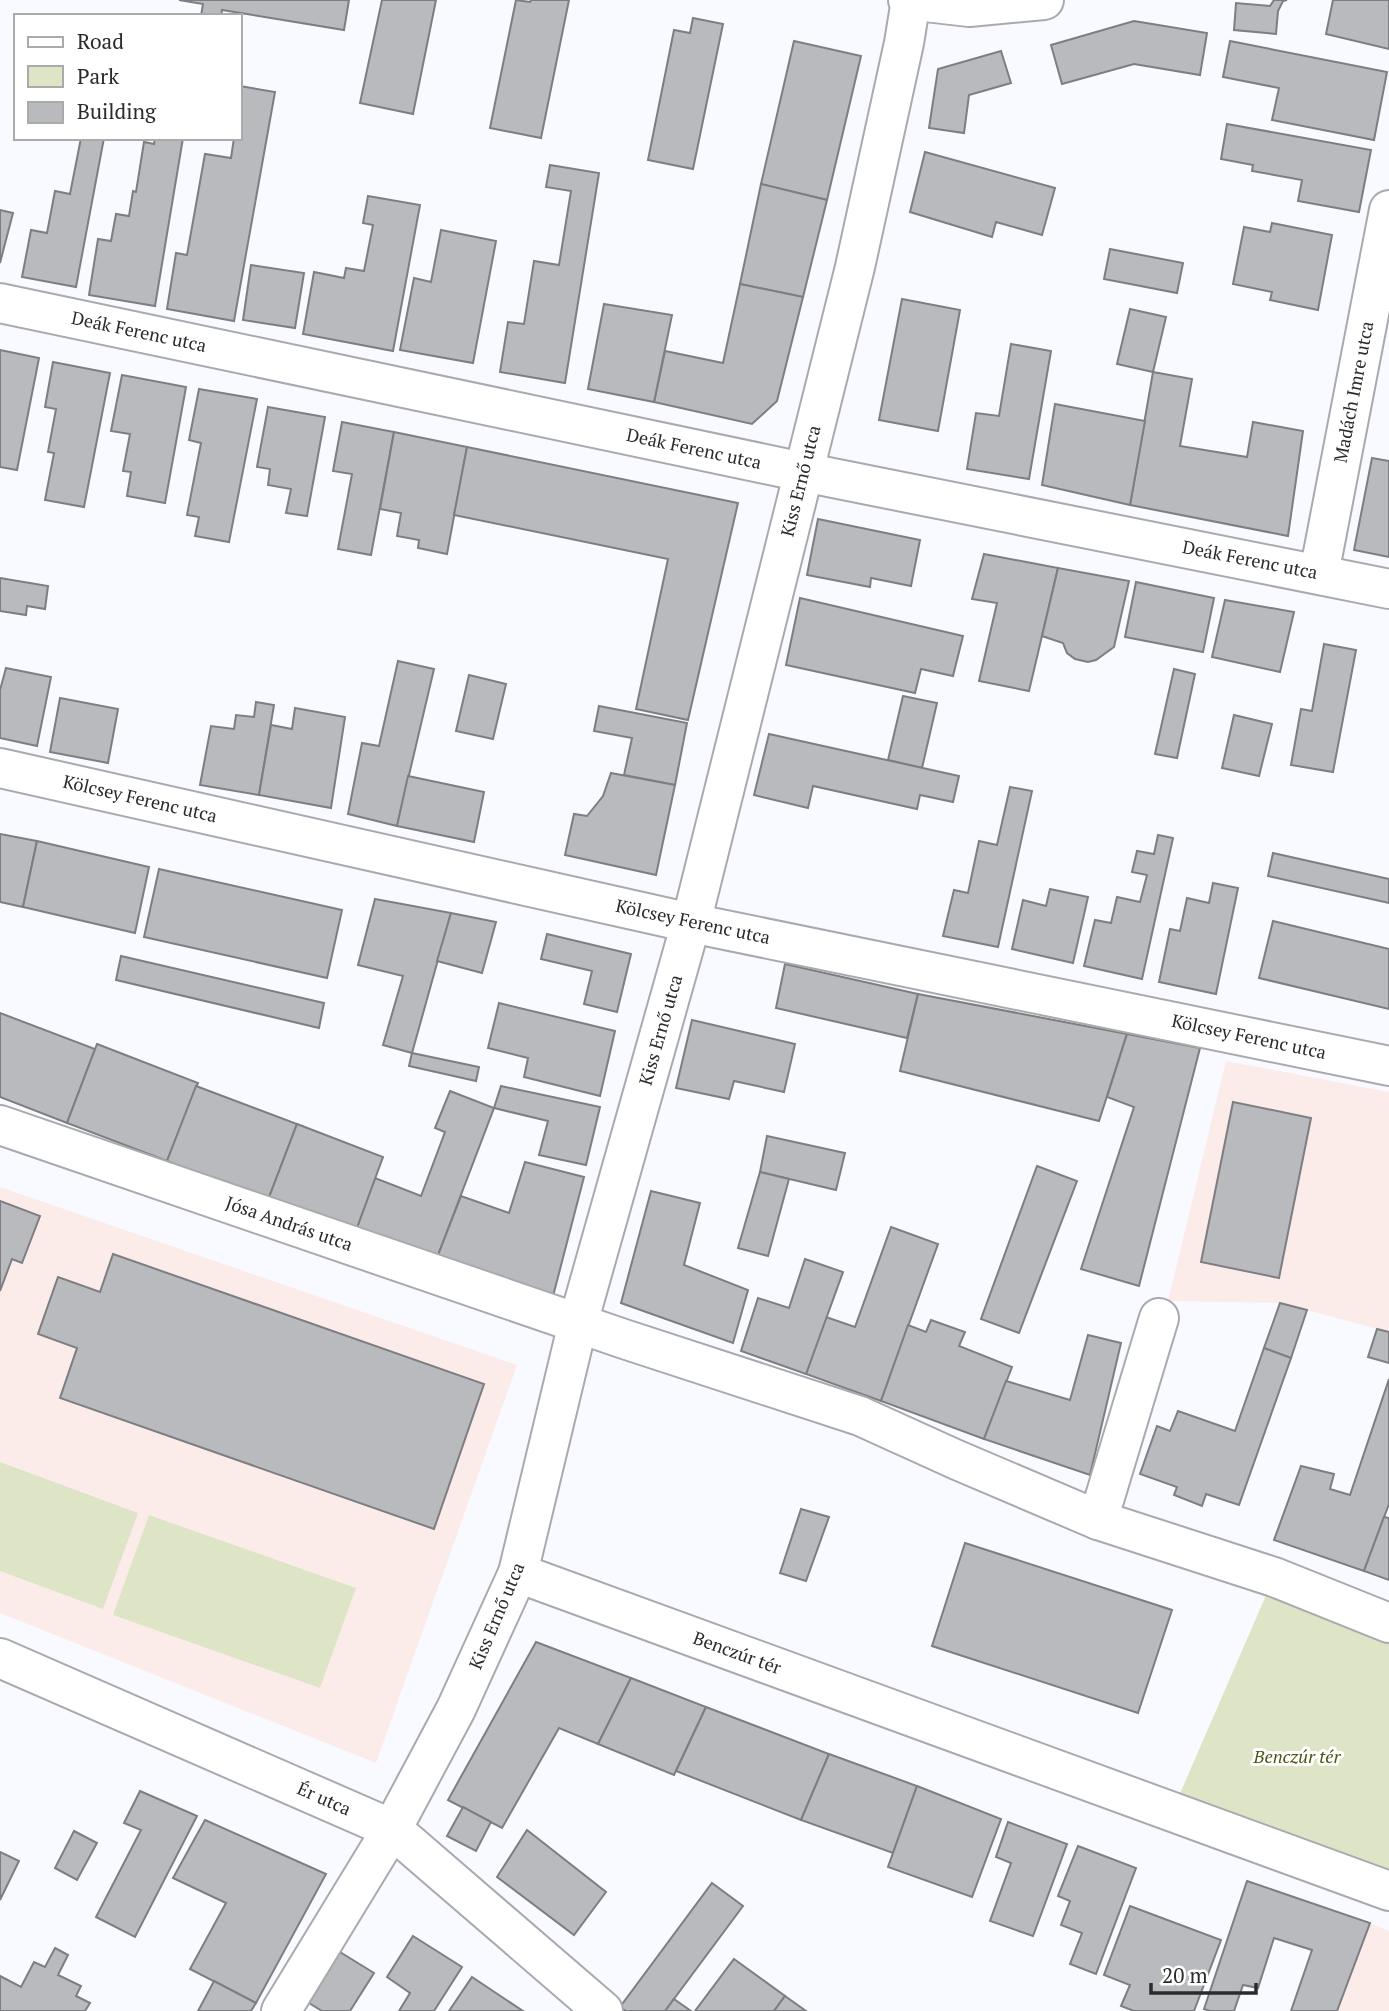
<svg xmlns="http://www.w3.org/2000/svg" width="1389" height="2011" font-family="'PT Serif',serif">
	<rect width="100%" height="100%" fill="#f8faff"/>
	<g fill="#fcece9">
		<path d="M1226 1061 1389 1092V1332L1280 1303 1168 1301Z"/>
		<path d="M0 1187 517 1365 376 1763 0 1613Z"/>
		<path d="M1370 1923 1389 1931V2011H1337Z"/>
	</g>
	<g fill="#dee4c6">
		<path d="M0 1462 138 1513 103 1609 0 1571Z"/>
		<path d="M149 1515 356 1588 320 1688 113 1615Z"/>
		<path d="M1274 1577 1389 1623V1891L1172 1812Z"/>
	</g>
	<g fill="#b9babe" stroke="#7d7e82" stroke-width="2">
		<path d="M179 0H349L344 30 222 10 221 16H201L203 4Z"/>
		<path d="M382 0H436L413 114 360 103Z"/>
		<path d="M516 0 530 2 531 0H569L541 138 490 128Z"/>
		<path d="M1274 0H1287L1283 1 1278 11 1276 34 1234 30 1236 3 1270 6Z"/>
		<path d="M1333 0H1389V49L1326 34Z"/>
		<path d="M693 18 723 24 693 169 648 160 674 30 690 33Z"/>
		<path d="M1134 21 1207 33 1200 75 1134 64 1062 84 1051 45Z"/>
		<path d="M794 41 861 56 827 200 761 184Z"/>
		<path d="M1230 41 1387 72 1374 140 1272 120 1279 88 1223 77Z"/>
		<path d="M1001 51 1011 83 969 95 964 133 929 128 938 69Z"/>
		<path d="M240 86 275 92 234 321 167 309 176 253 187 255 205 154 231 158 234 138H240Z"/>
		<path d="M1227 124 1371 150 1359 212 1298 201 1302 180 1252 171 1253 165 1221 159Z"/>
		<path d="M81 138H104L76 287 22 277 31 230 47 233 55 191 70 194Z"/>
		<path d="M155 138H183L155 306 89 295 98 239 111 241 116 214 129 216 133 191 136 192 144 142 154 144Z"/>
		<path d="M925 152 1055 188 1042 235 996 222 992 237 910 212Z"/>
		<path d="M550 165 599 173 565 383 500 372 508 322 524 324 534 261 559 265 571 191 546 187Z"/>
		<path d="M761 184 827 200 803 297 740 284Z"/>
		<path d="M368 196 420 205 393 351 303 334 314 272 344 278 346 268 364 271 373 225 363 223Z"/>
		<path d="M0 210 13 213 0 263Z"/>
		<path d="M1272 223 1332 235 1318 310 1270 300 1272 292 1233 284 1244 227 1270 232Z"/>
		<path d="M441 230 496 241 473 363 400 350 414 278 431 282Z"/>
		<path d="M1110 249 1183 263 1177 293 1104 279Z"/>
		<path d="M251 265 304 273 295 328 243 320Z"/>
		<path d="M740 284 803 297 777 401 752 424 654 402 665 351 723 363Z"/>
		<path d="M902 299 960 310 938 431 879 420Z"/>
		<path d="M604 304 672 315 654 402 588 389Z"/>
		<path d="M1130 309 1166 317 1153 372 1117 364Z"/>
		<path d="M1011 344 1051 351 1029 479 967 469 976 413 999 416Z"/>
		<path d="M0 350 39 358 17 470 0 467Z"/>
		<path d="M53 362 110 373 84 507 45 500 54 453 48 452 56 409 45 407Z"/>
		<path d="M1153 372 1192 379 1180 446 1247 457 1253 422 1303 431 1288 536 1130 505Z"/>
		<path d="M122 375 186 387 165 503 127 496 131 472 123 471 130 434 111 431Z"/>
		<path d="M199 389 257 399 229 542 195 536 199 517 187 515 201 443 189 440Z"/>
		<path d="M1055 404 1145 421 1130 505 1042 485Z"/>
		<path d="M268 407 325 417 307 516 286 513 291 489 268 485 270 469 257 467Z"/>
		<path d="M342 422 394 432 371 555 338 549 352 474 333 471Z"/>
		<path d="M394 432 467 447 447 554 418 548 419 540 397 536 401 513 380 509Z"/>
		<path d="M467 447 738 503 688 720 636 709 668 559 454 515Z"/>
		<path d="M1372 458 1389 461V557L1354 550Z"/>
		<path d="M818 519 920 540 911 586 871 578 870 587 807 575Z"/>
		<path d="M984 554 1058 568 1029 691 979 681 997 603 972 599Z"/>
		<path d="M1058 568 1129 581 1114 647 1096 660 1088 662 1075 659 1067 653 1063 643 1042 636Z"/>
		<path d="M0 578 48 586 45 609 27 606 26 615 0 611Z"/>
		<path d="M1136 582 1214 598 1203 652 1125 637Z"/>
		<path d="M800 598 963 636 953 676 921 669 915 693 786 665Z"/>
		<path d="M1225 600 1294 612 1280 672 1212 657Z"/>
		<path d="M1324 644 1356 650 1333 772 1291 765 1301 709 1312 711Z"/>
		<path d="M398 661 434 669 397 826 348 814 362 743 379 746Z"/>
		<path d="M6 668 51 677 37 746 0 738V690Z"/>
		<path d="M1174 669 1195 674 1177 758 1155 754Z"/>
		<path d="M469 675 506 684 493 739 456 731Z"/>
		<path d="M903 696 937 703 922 768 888 760Z"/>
		<path d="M60 698 118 709 108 763 50 752Z"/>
		<path d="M256 702 274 705 259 795 200 785 211 726 234 729 236 715 254 717Z"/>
		<path d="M599 706 687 723 675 785 624 775 632 738 594 731Z"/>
		<path d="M295 708 345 717 331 808 259 795 271 725 292 729Z"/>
		<path d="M1234 715 1272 724 1259 776 1222 768Z"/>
		<path d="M769 734 959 776 953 802 920 795 917 809 813 786 808 808 754 795Z"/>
		<path d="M611 773 675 785 656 875 565 855 574 814 587 816 603 796Z"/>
		<path d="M408 776 484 792 474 842 397 826Z"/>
		<path d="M1010 787 1032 791 998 947 943 936 954 890 968 893 979 841 997 845Z"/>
		<path d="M0 834 37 841 23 907 0 902Z"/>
		<path d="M1158 835 1173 838 1142 979 1084 966 1095 920 1111 923 1117 897 1140 902 1147 875 1132 872 1137 851 1154 854Z"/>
		<path d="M37 841 149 867 135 933 23 907Z"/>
		<path d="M1273 853 1389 879V903L1268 876Z"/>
		<path d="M159 869 342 910 327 978 144 937Z"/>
		<path d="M1213 883 1238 888 1216 994 1159 982 1170 929 1180 931 1187 898 1209 903Z"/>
		<path d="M1050 889 1088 897 1073 963 1012 949 1023 900 1046 906Z"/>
		<path d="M375 899 451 913 412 1053 383 1045 403 976 358 965Z"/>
		<path d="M451 913 496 922 482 973 437 961Z"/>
		<path d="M1273 921 1389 949V1009L1259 978Z"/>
		<path d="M547 934 631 954 617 1012 584 1004 592 971 541 959Z"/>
		<path d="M121 956 324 1003 319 1028 116 980Z"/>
		<path d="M785 964 918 994 907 1038 776 1008Z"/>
		<path d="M918 994 1127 1034 1099 1121 900 1071Z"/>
		<path d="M499 1003 615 1031 600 1096 524 1077 528 1058 488 1048Z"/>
		<path d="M0 1013 95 1049 67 1123 0 1097Z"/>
		<path d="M692 1020 795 1044 784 1092 734 1081 729 1099 676 1088Z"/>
		<path d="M1127 1034 1200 1048 1139 1286 1081 1269 1134 1107 1107 1097Z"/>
		<path d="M97 1044 198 1083 167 1161 67 1123Z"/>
		<path d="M412 1053 479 1067 476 1081 409 1066Z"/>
		<path d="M196 1086 297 1124 268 1200 167 1161Z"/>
		<path d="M501 1086 600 1107 586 1165 539 1155 548 1121 494 1108Z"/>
		<path d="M450 1091 494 1108 435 1263 355 1233 375 1178 421 1196 445 1132 435 1128Z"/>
		<path d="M1233 1102 1311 1118 1279 1278 1201 1262Z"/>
		<path d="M297 1124 383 1157 355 1233 268 1200Z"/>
		<path d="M767 1136 845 1153 836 1190 760 1172Z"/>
		<path d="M525 1162 584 1177 552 1300 435 1263 461 1196 509 1213Z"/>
		<path d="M1037 1166 1077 1181 1019 1333 981 1319Z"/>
		<path d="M760 1172 789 1179 768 1256 738 1248Z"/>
		<path d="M651 1191 700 1203 684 1265 748 1290 733 1343 621 1303Z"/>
		<path d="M0 1201 40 1216 22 1263 12 1259 0 1291Z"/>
		<path d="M891 1227 938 1244 881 1401 806 1374 826 1317 855 1327Z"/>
		<path d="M113 1254 484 1384 434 1529 60 1398 77 1348 38 1334 58 1277 100 1292Z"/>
		<path d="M805 1259 843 1272 806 1374 741 1351 758 1298 789 1308Z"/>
		<path d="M1280 1303 1307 1310 1291 1358 1264 1348Z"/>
		<path d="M931 1320 965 1332 959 1346 1012 1367 984 1439 881 1401 908 1325 926 1332Z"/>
		<path d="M1377 1329 1389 1332V1363L1368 1357Z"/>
		<path d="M1088 1335 1121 1343 1090 1475 984 1439 1006 1381 1070 1400Z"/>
		<path d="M1264 1348 1291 1358 1239 1505 1206 1494 1202 1506 1174 1495 1177 1487 1140 1474 1157 1426 1170 1431 1178 1411 1235 1431Z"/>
		<path d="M1389 1379V1504L1364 1571 1274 1540 1301 1466 1334 1474 1330 1489 1350 1495Z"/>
		<path d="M801 1509 829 1517 806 1581 780 1573Z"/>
		<path d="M1384 1517 1389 1518V1580L1364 1571Z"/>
		<path d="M965 1543 1172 1610 1138 1713 932 1646Z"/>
		<path d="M536 1642 631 1678 598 1744 559 1728 502 1828 448 1800Z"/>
		<path d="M631 1678 706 1707 674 1775 598 1744Z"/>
		<path d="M706 1707 829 1754 801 1820 676 1771Z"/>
		<path d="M829 1754 917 1786 893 1853 801 1820Z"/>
		<path d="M917 1786 1001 1819 972 1897 888 1867Z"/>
		<path d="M140 1791 197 1816 135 1937 96 1917 141 1830 124 1823Z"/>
		<path d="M463 1807 491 1822 476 1851 447 1836Z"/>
		<path d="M205 1820 326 1874 256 2003 190 1969 226 1903 173 1878Z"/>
		<path d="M1008 1822 1067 1844 1033 1936 990 1921 1011 1863 996 1857Z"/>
		<path d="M527 1830 606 1892 574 1935 497 1877Z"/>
		<path d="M74 1831 97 1843 77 1880 55 1868Z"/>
		<path d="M1078 1846 1136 1868 1096 1974 1070 1964 1082 1933 1061 1925 1070 1901 1058 1896Z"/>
		<path d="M0 1852 19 1861 0 1900Z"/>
		<path d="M1247 1881 1370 1923 1337 2011H1291L1312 1950 1274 1938 1258 1988 1243 1985 1234 2011H1210L1204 2009Z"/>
		<path d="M712 1883 743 1906 665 2011H626L620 2007Z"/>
		<path d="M1130 1906 1221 1940 1194 2011H1134L1121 2006 1130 1985 1104 1975Z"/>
		<path d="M413 1936 462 1967 434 2011H399L410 1993 387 1977Z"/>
		<path d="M55 1948 68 1955 58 1975 81 1986 76 1996 90 2003 85 2011H0V1976L21 1987 34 1962 45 1967Z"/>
		<path d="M340 1952 374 1973 350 2011H322L309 2003Z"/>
		<path d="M734 1959 785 1996 774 2011H695Z"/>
		<path d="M472 1977 523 2011H449Z"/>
		<path d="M214 1981 256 2003 251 2011H198Z"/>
		<path d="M785 1996 806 2011H774Z"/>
		<path d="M674 1999 691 2011H665Z"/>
	</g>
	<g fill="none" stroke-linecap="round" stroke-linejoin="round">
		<defs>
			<g id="street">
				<path d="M908 0 969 7 1044 0"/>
				<path d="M0 303 803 472 1389 589"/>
				<path d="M1319 574 1389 210"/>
				<path d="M0 768 691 923 1389 1066"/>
				<path d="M0 1125 624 1339 860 1416 957 1460 1098 1520 1274 1577 1389 1623"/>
				<path d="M1098 1520 1159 1318"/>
				<path d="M518 1573 1389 1891"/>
				<path d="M0 1658 392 1829 603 2011"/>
				<path d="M281 2011 392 1829 456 1709 518 1573 578 1323 691 923 855 267 904 43 911 0"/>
			</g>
		</defs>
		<use href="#street" stroke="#a9aaaf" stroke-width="42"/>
		<use href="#street" stroke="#fff" stroke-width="38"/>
	</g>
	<g text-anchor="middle" stroke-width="6" stroke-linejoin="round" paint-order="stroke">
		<g font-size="18" fill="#2a2b2d" stroke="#fff">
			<text transform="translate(139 332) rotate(12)" y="6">Deák Ferenc utca</text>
			<text transform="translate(1354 392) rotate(-79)" y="6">Madách Imre utca</text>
			<text transform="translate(694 449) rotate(12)" y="6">Deák Ferenc utca</text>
			<text transform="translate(801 481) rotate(-76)" y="6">Kiss Ernő utca</text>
			<text transform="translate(1250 560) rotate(11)" y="6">Deák Ferenc utca</text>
			<text transform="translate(140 799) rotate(13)" y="6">Kölcsey Ferenc utca</text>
			<text transform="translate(693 922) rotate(12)" y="6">Kölcsey Ferenc utca</text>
			<text transform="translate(661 1030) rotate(-74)" y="6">Kiss Ernő utca</text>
			<text transform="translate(1249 1037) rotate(12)" y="6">Kölcsey Ferenc utca</text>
			<text transform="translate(289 1224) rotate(19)" y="6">Jósa András utca</text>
			<text transform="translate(497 1616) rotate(-67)" y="6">Kiss Ernő utca</text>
			<text transform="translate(737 1653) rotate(20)" y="6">Benczúr tér</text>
			<text transform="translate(324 1799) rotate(24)" y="6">Ér utca</text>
		</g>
		<g font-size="18" font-style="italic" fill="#4d5512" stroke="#fff">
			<text x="1297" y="1763">Benczúr tér</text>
		</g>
	</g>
	<rect x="14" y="14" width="228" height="126" fill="#ffffff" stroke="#aaaaab" stroke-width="2"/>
	<rect x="28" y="37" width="35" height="10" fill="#ffffff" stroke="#aaaaab" stroke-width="2"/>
	<text x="77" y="49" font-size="21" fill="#2a2b2d">Road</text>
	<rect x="28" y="66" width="35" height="21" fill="#dee4c6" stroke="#aaaaab" stroke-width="2"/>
	<text x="77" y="84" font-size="21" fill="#2a2b2d">Park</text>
	<rect x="28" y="102" width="35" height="21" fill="#b9babe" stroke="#aaaaab" stroke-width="2"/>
	<text x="77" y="119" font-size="21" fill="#2a2b2d">Building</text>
	<path d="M1151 1983v10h105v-10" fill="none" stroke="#2a2b2d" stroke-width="3.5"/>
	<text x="1162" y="1983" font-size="21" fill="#2a2b2d" stroke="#ffffff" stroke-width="5" paint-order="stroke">20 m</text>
</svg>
